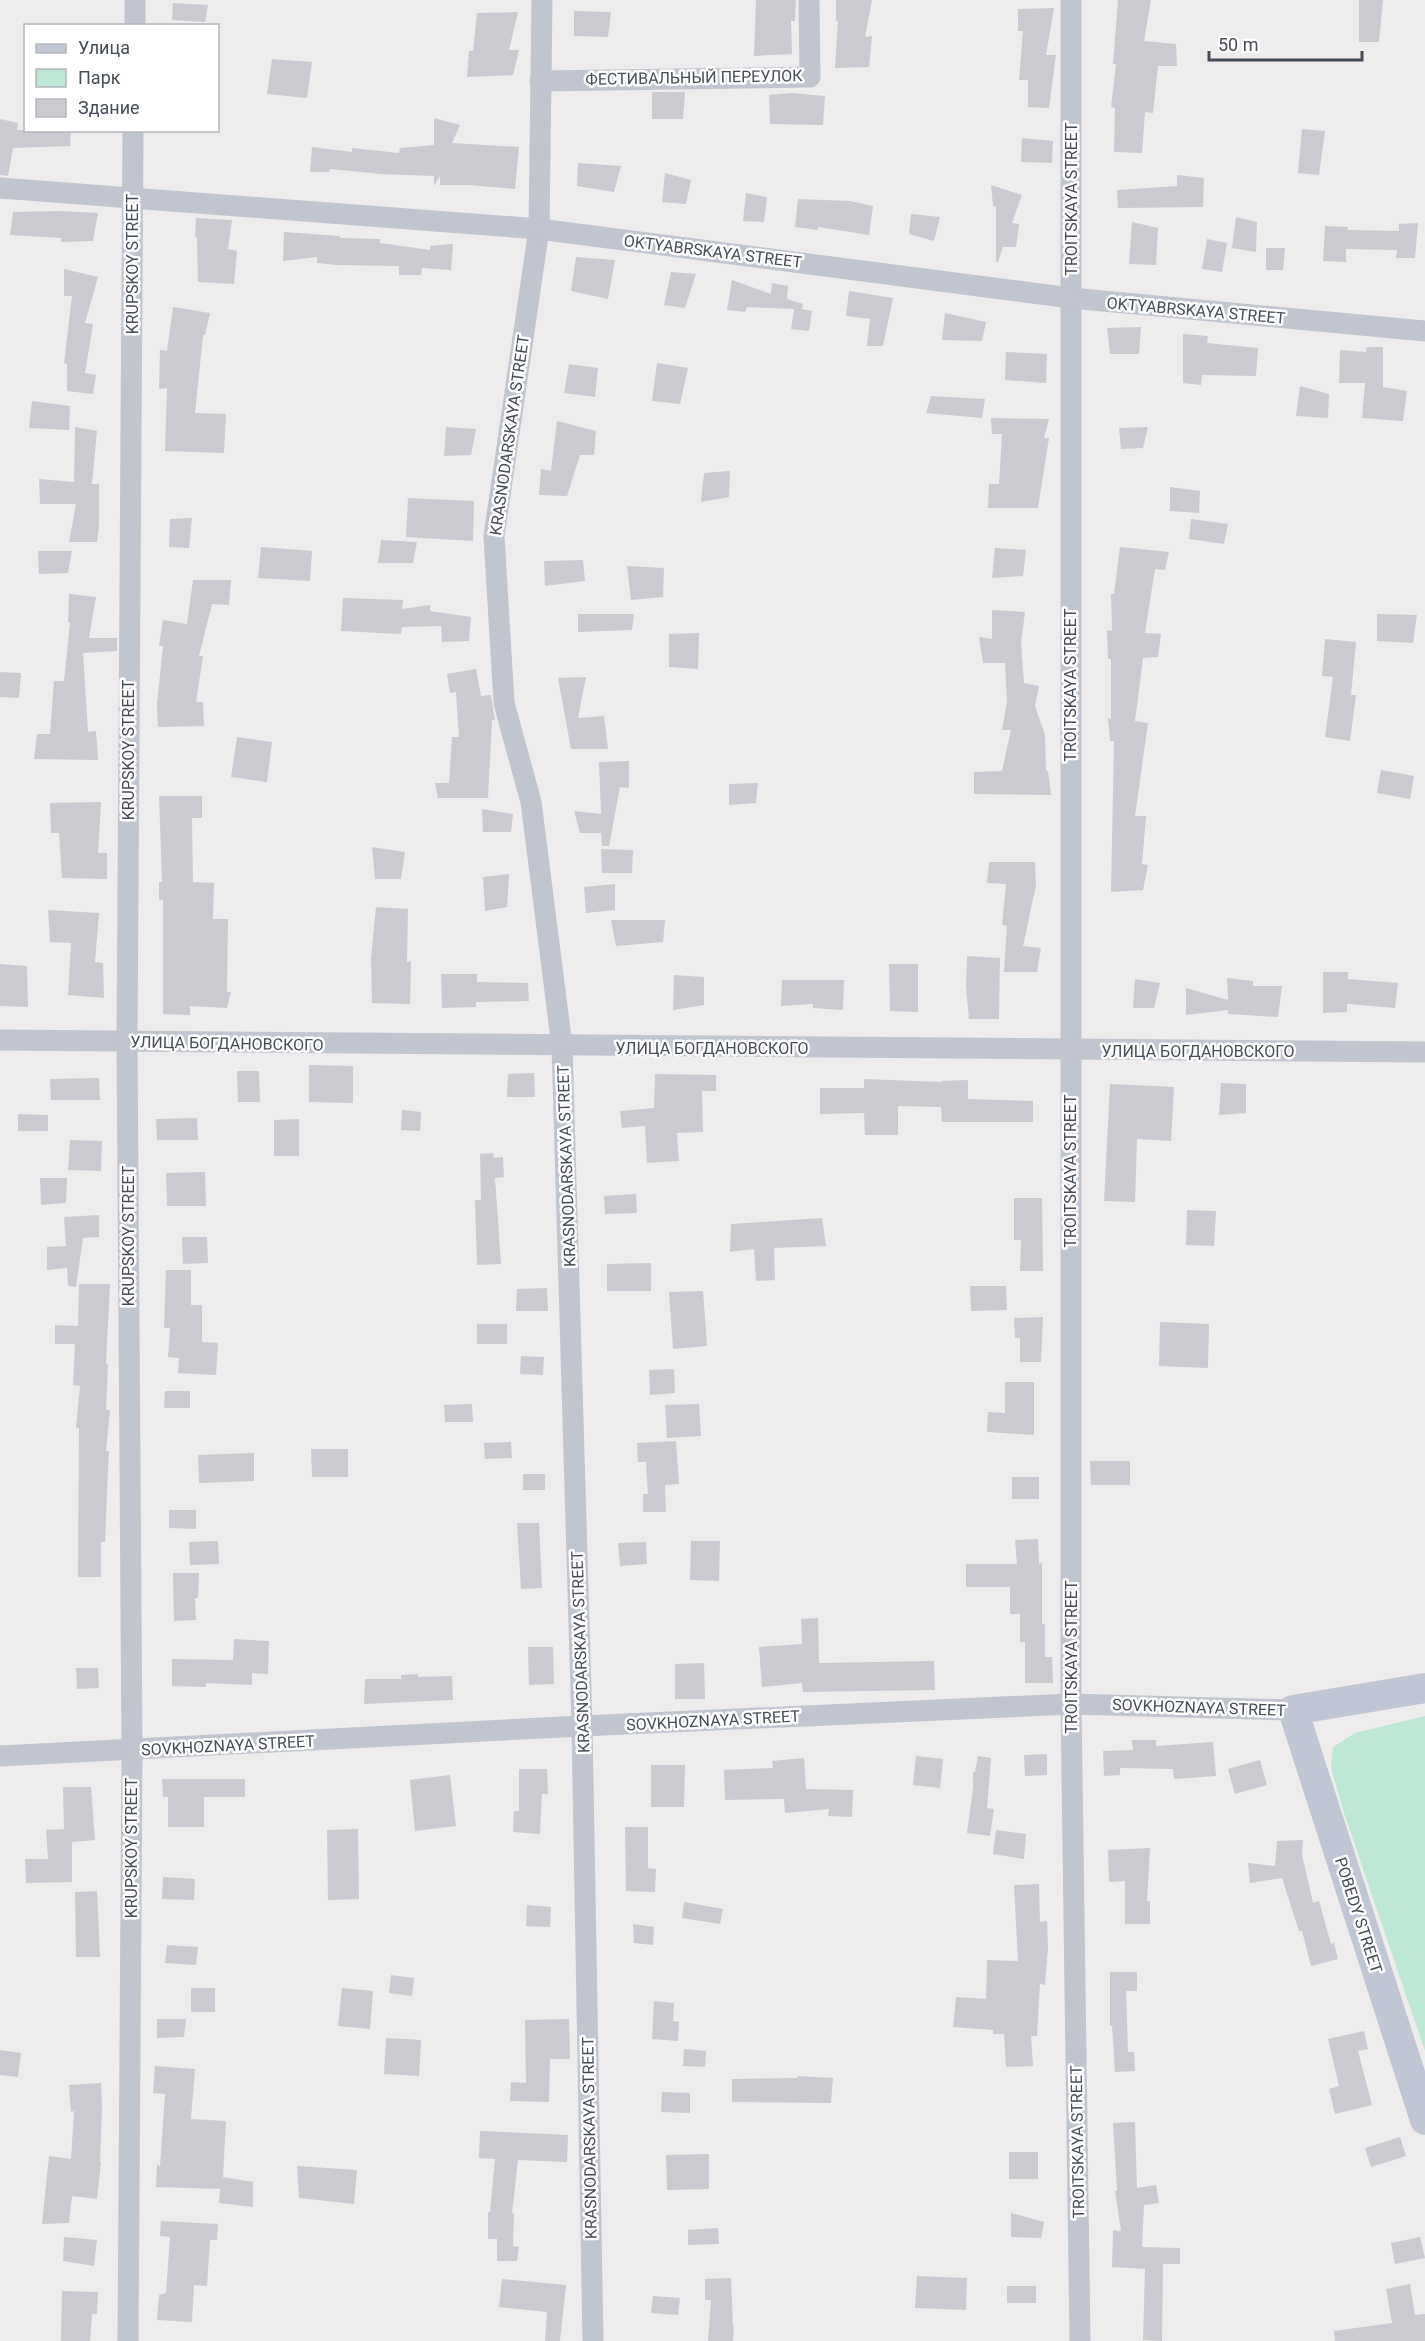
<svg xmlns="http://www.w3.org/2000/svg" width="1425" height="2341" font-family="Roboto,sans-serif">
	<rect width="100%" height="100%" fill="#eeecec"/>
	<path fill="#bee8d6" d="M1425 1716V2051L1343 1810 1331 1768 1333 1747 1355 1733Z"/>
	<g fill="#cacad0">
		<path d="M756 0H796L795 21H791L792 54 754 56Z"/>
		<path d="M836 0H872L865 37 872 36 869 67 835 68 838 21H836Z"/>
		<path d="M1118 0H1151L1144 41 1176 44 1177 66H1158L1153 113 1145 112 1142 153 1114 152 1115 108 1111 107 1116 64H1113Z"/>
		<path d="M1359 0H1383L1379 42H1359Z"/>
		<path d="M173 3 208 5 205 22 172 20Z"/>
		<path d="M1054 8 1046 55H1056L1049 108 1028 107V80H1019L1023 31H1018V9Z"/>
		<path d="M574 11 611 12 608 37 574 36Z"/>
		<path d="M518 12 509 50H519L513 75 467 77 469 51H473L477 13Z"/>
		<path d="M272 59 312 62 307 98 267 94Z"/>
		<path d="M652 92H685L683 119H652Z"/>
		<path d="M791 93 825 96 823 125 770 124 769 95Z"/>
		<path d="M434 118 460 125 452 143 519 147 515 189 468 185H440V176L434 186V176L381 174 330 169 329 172H310L312 147 352 152V148L399 153 400 148 434 145Z"/>
		<path d="M0 119 18 123 17 130H71L70 146 13 148 8 176 0 175Z"/>
		<path d="M1302 129 1325 131 1319 175 1298 173Z"/>
		<path d="M1022 138 1053 141 1052 163 1021 162Z"/>
		<path d="M578 163 621 166 614 192 577 186Z"/>
		<path d="M665 173 691 180 686 204 662 202Z"/>
		<path d="M1177 175 1204 178 1203 207 1118 208 1117 190 1177 186Z"/>
		<path d="M991 185 1022 195 1012 223 1019 224 1016 247H1003L998 262H996V207L993 206Z"/>
		<path d="M746 193 767 197 764 222 743 221Z"/>
		<path d="M798 199 850 201 873 206 869 235 818 227V230L795 227Z"/>
		<path d="M61 211 98 213 93 241 61 242V238L10 235 13 212Z"/>
		<path d="M911 214 940 217 934 241 909 234Z"/>
		<path d="M1236 217 1257 222 1256 252 1232 248Z"/>
		<path d="M196 218 232 220 228 249 237 251 234 284 198 282 197 237H195Z"/>
		<path d="M1132 222 1158 228 1156 265 1129 264Z"/>
		<path d="M1418 223 1415 258H1396L1397 250 1346 249V262L1323 261 1325 226 1348 227 1347 230 1399 231V224Z"/>
		<path d="M284 232 340 236V238L380 239V243L430 250V246L453 244 451 270 422 268 421 275H399V266L337 265 317 263V257L283 261Z"/>
		<path d="M1207 239 1227 243 1222 272 1202 269Z"/>
		<path d="M1266 248H1285L1283 270H1266Z"/>
		<path d="M576 257 615 260 608 299 571 291Z"/>
		<path d="M64 269 98 277 85 323 93 324 85 373 96 375 93 394 67 391V364L64 363 72 296H64Z"/>
		<path d="M671 272 696 274 685 308 664 305Z"/>
		<path d="M732 280 771 294 772 283 788 286 787 299 803 304 802 309 812 311 809 331 791 329 794 309 747 307 745 312 727 310Z"/>
		<path d="M849 291 893 298 883 346H867L870 319 846 316Z"/>
		<path d="M173 307 210 313 205 335H203L195 413 226 414 224 453 165 451 167 388 159 389 160 350 167 351Z"/>
		<path d="M945 313 986 322 982 341 942 340Z"/>
		<path d="M1141 327 1139 354H1110L1107 328Z"/>
		<path d="M1183 334 1208 336 1207 343 1258 348 1256 376 1202 375 1201 385 1183 383Z"/>
		<path d="M1367 347H1383V387L1407 391 1403 421 1362 418 1365 383H1339L1340 350 1366 352Z"/>
		<path d="M1006 352 1047 354 1046 383 1005 380Z"/>
		<path d="M657 363 688 368 680 404 652 401Z"/>
		<path d="M569 364 598 368 595 397 564 393Z"/>
		<path d="M1300 386 1329 394 1328 418 1296 416Z"/>
		<path d="M931 396 985 399 982 418 926 413Z"/>
		<path d="M32 401 70 406 69 430 29 428Z"/>
		<path d="M991 418 1049 419 1044 438H1049L1038 508H988L989 484H999L1002 434H992Z"/>
		<path d="M557 421 596 431 594 455H580L567 496 539 495 541 469 551 471Z"/>
		<path d="M75 427 97 431 92 484H99V526L97 542H69L76 504H40L39 479 74 482Z"/>
		<path d="M446 427 476 429 471 455 444 456Z"/>
		<path d="M1148 427 1143 448 1121 449 1119 428Z"/>
		<path d="M730 471 729 497 701 502 704 473Z"/>
		<path d="M1170 487 1200 491 1199 513 1170 511Z"/>
		<path d="M408 498 474 501 473 541 406 537Z"/>
		<path d="M192 518 189 548 169 547 170 519Z"/>
		<path d="M1191 519 1228 524 1224 544 1189 539Z"/>
		<path d="M381 540 417 542 413 563H378Z"/>
		<path d="M261 547 312 551 310 581 258 578Z"/>
		<path d="M1120 547 1169 552 1165 570 1155 569 1145 633 1161 634 1158 657 1143 658 1135 721 1148 723 1135 816H1146L1142 864 1148 865 1143 890 1111 892 1114 741H1110L1108 718 1111 719V659H1108L1107 630 1112 631 1111 594H1114Z"/>
		<path d="M995 548 1026 550 1023 576 992 578Z"/>
		<path d="M38 551H72L68 573 39 574Z"/>
		<path d="M583 560 585 581 545 586 544 561Z"/>
		<path d="M627 566 664 568 663 597 631 600Z"/>
		<path d="M193 580H231L229 605 212 604 199 656H203L196 702H203L204 726 158 727 157 704 163 646H159L163 620 187 624Z"/>
		<path d="M69 594 96 597 89 638H117V651L83 653 88 732 96 731 98 760 34 759 37 734H50L54 681H64L70 623 68 622Z"/>
		<path d="M343 598 403 600 402 609 430 605V611L471 617 469 641 442 642 441 626 402 627 401 634 341 631Z"/>
		<path d="M992 610 1025 612 1021 643 1024 683 1039 686 1035 706 1045 735 1046 771H1048L1051 795 974 794V772L1002 771 1011 730H1002L1007 702 1005 663H983L979 637 992 639Z"/>
		<path d="M578 614H634L632 630 578 632Z"/>
		<path d="M1377 614 1417 615 1413 643 1377 641Z"/>
		<path d="M699 633 698 669 669 667V634Z"/>
		<path d="M1325 639 1356 642 1351 695H1356L1350 741 1325 737 1333 677 1322 676Z"/>
		<path d="M476 669 481 696 491 695 495 720H492L488 798H438L435 783H449L452 737H459L456 692 450 693 447 674Z"/>
		<path d="M0 672 21 673 19 698 0 697Z"/>
		<path d="M586 677 578 718 604 716 608 749H571L558 678Z"/>
		<path d="M237 737 272 742 267 782 231 777Z"/>
		<path d="M629 761V788L620 787 609 846H602L601 833H580L574 811 601 814 599 762Z"/>
		<path d="M1381 770 1414 776 1410 799 1377 793Z"/>
		<path d="M758 783 756 803 729 805V784Z"/>
		<path d="M159 796H202V818H192L193 882 214 883 213 919H228L227 992H231L227 1008 190 1006V1015L163 1014V900H159V882H162Z"/>
		<path d="M101 802 98 853H107V879L62 878 59 833H51L50 803Z"/>
		<path d="M482 809 513 814 511 832H483Z"/>
		<path d="M372 847 405 852 401 879H375Z"/>
		<path d="M601 849 633 850 632 873H602Z"/>
		<path d="M989 862H1035L1036 885 1023 946 1041 948 1037 972H1004L1007 926 1002 925 1006 884 987 883Z"/>
		<path d="M509 874 507 907 485 911 483 877Z"/>
		<path d="M615 884V910L586 913 584 887Z"/>
		<path d="M376 907 408 909 407 962 411 961 410 1004 372 1003 371 958Z"/>
		<path d="M48 910 99 913 95 962 103 963 104 998 68 995 71 943 50 942Z"/>
		<path d="M611 920H665L663 942 616 946Z"/>
		<path d="M967 956 1000 958 999 1019H969L966 986Z"/>
		<path d="M0 964 27 966 28 1007 0 1006Z"/>
		<path d="M889 964H918V1012L890 1011Z"/>
		<path d="M1323 972H1348V979L1398 983 1395 1008 1347 1004V1012L1323 1013Z"/>
		<path d="M441 974H477V982L528 983 529 1001 476 1002V1007L442 1008Z"/>
		<path d="M674 975 704 977V1005L673 1010Z"/>
		<path d="M1227 978 1253 981V986H1282L1278 1017 1228 1014V1010L1186 1015V988L1228 1000Z"/>
		<path d="M1135 979 1160 983 1154 1008H1133Z"/>
		<path d="M782 980H844L843 1010 813 1008V1004L781 1006Z"/>
		<path d="M309 1065 353 1066V1103L309 1102Z"/>
		<path d="M237 1071H259L260 1102H238Z"/>
		<path d="M534 1073 535 1097H507L508 1074Z"/>
		<path d="M655 1074 716 1075V1091H702L703 1132 677 1133 679 1161 647 1163 645 1126 622 1128 620 1111 654 1108Z"/>
		<path d="M99 1078 100 1100H51L50 1079Z"/>
		<path d="M864 1079 941 1082V1081L968 1080V1099L1033 1101V1122H942L941 1107 898 1106V1135H865L864 1113 820 1114V1088H864Z"/>
		<path d="M1221 1083 1246 1084V1113L1219 1115Z"/>
		<path d="M1110 1084 1174 1087 1171 1141 1137 1139 1135 1202 1104 1201Z"/>
		<path d="M402 1110 421 1112 420 1131 401 1130Z"/>
		<path d="M18 1114 48 1115V1131H18Z"/>
		<path d="M197 1118 198 1140H157L156 1119Z"/>
		<path d="M299 1119V1156H274V1120Z"/>
		<path d="M70 1140 102 1141 101 1171 68 1170Z"/>
		<path d="M493 1153 494 1158 503 1157 504 1177 495 1178 501 1264 477 1265 475 1200H481L480 1154Z"/>
		<path d="M205 1172 206 1206H167L166 1173Z"/>
		<path d="M40 1178H67L66 1203 41 1205Z"/>
		<path d="M636 1194 637 1213 605 1214 604 1196Z"/>
		<path d="M1014 1198H1042L1043 1271H1020L1021 1240H1014Z"/>
		<path d="M1187 1210 1216 1211 1214 1246 1186 1245Z"/>
		<path d="M99 1215V1237L83 1238 76 1287 68 1286 67 1268 47 1270V1247L66 1246 64 1217Z"/>
		<path d="M822 1218 826 1246 774 1248 775 1280 756 1281 754 1249 730 1252 731 1224Z"/>
		<path d="M182 1237H207L208 1263 183 1264Z"/>
		<path d="M651 1263V1291H607V1264Z"/>
		<path d="M166 1270H191V1305H202V1342L218 1343 216 1375 178 1373 179 1358 168 1357 170 1328H164Z"/>
		<path d="M79 1284H110L106 1364H108L106 1410H110L106 1451H109L108 1470 105 1542H101V1577H78L79 1428H76L80 1386 73 1385 75 1344H55V1325L78 1326Z"/>
		<path d="M970 1286H1006L1007 1310 971 1311Z"/>
		<path d="M547 1288 548 1311H516L517 1289Z"/>
		<path d="M703 1291 707 1346 673 1349 669 1292Z"/>
		<path d="M1043 1317 1041 1362H1020V1338H1015L1014 1318Z"/>
		<path d="M1160 1322 1209 1324 1208 1368 1159 1366Z"/>
		<rect x="477" y="1324" width="30" height="20"/>
		<path d="M521 1356 544 1357 543 1375 520 1374Z"/>
		<path d="M674 1369 675 1393 650 1395 649 1370Z"/>
		<path d="M1005 1382H1034V1435L987 1432 988 1412 1005 1413Z"/>
		<path d="M165 1391H190V1408H164Z"/>
		<path d="M472 1404 473 1422H445L444 1405Z"/>
		<path d="M699 1404 701 1436 667 1438 665 1405Z"/>
		<path d="M676 1441 679 1484 665 1485 666 1512H643V1494H648L646 1462H638L637 1443Z"/>
		<path d="M511 1442 512 1458 485 1459 484 1443Z"/>
		<path d="M311 1449H348V1477H312Z"/>
		<path d="M254 1453V1481L199 1483 198 1455Z"/>
		<path d="M1090 1461H1130V1485H1091Z"/>
		<rect x="523" y="1474" width="22" height="16"/>
		<rect x="1012" y="1477" width="27" height="22"/>
		<path d="M169 1510H196V1529L169 1528Z"/>
		<path d="M517 1523H539L542 1588 521 1589Z"/>
		<path d="M1038 1539 1039 1564 1042 1563V1624H1045V1657H1052L1053 1683H1025V1642H1020V1614H1010V1587H966V1564H1017L1015 1540Z"/>
		<path d="M218 1541 219 1564 190 1565 189 1542Z"/>
		<path d="M691 1541H720L719 1581 690 1580Z"/>
		<path d="M646 1542 647 1564 620 1566 618 1543Z"/>
		<path d="M173 1573H199L198 1598H195L196 1620 174 1621Z"/>
		<path d="M818 1618 819 1663 934 1661 935 1690 803 1692 802 1683 762 1687 759 1647 802 1644 801 1619Z"/>
		<path d="M234 1639 269 1641 268 1674 252 1673V1685L206 1683V1687L172 1686V1659L233 1660Z"/>
		<path d="M528 1647H553L554 1684 529 1685Z"/>
		<path d="M704 1663 705 1699H675V1664Z"/>
		<path d="M76 1668H98L99 1688 77 1689Z"/>
		<path d="M418 1674V1677L452 1676 453 1700 364 1704 365 1679H401V1675Z"/>
		<path d="M1132 1740H1156V1746L1213 1742 1216 1776 1174 1779 1173 1769 1120 1768V1775L1104 1776 1103 1751 1133 1750Z"/>
		<path d="M1047 1754V1775L1025 1776 1024 1755Z"/>
		<path d="M916 1756 943 1759 940 1788 913 1785Z"/>
		<path d="M978 1756 991 1758 987 1808 994 1809 990 1836 967 1833 973 1788V1772H975Z"/>
		<path d="M804 1758 806 1789 853 1790 852 1817 828 1816 829 1809 785 1813 784 1799 725 1800 724 1770 773 1768 772 1761Z"/>
		<path d="M1260 1760 1267 1785 1235 1794 1228 1769Z"/>
		<path d="M651 1765H685L684 1807H651Z"/>
		<path d="M519 1769H547L548 1794H542L540 1834 513 1832 514 1811H519Z"/>
		<path d="M450 1775 456 1826 415 1831 410 1780Z"/>
		<path d="M162 1779H245V1797H204V1827H168V1797H163Z"/>
		<path d="M63 1787H91L95 1840 72 1842V1882L26 1883 25 1859H48L46 1830 64 1829Z"/>
		<path d="M625 1827H648V1868L656 1869 655 1892 626 1891Z"/>
		<path d="M358 1829 359 1899 328 1900 327 1830Z"/>
		<path d="M996 1830 1026 1834 1024 1859 993 1854Z"/>
		<path d="M1303 1840 1302 1855 1313 1903 1319 1901 1331 1944 1334 1943 1338 1959 1311 1966 1302 1931H1299L1282 1878 1250 1883 1248 1863 1275 1866 1277 1841Z"/>
		<path d="M1150 1848 1147 1901H1150V1924H1125V1881L1109 1882 1108 1850Z"/>
		<path d="M163 1877 195 1879 194 1900 162 1899Z"/>
		<path d="M1039 1884 1040 1922 1047 1921 1048 1948 1045 1985 1040 1984 1037 2036H1031L1033 2066 1006 2067 1004 2034H993V2030L953 2027 956 1997 986 1999 987 1960 1018 1961 1014 1885Z"/>
		<path d="M97 1891 100 1957H76L75 1892Z"/>
		<path d="M684 1902 723 1909 720 1924 682 1918Z"/>
		<path d="M527 1905 551 1907 550 1927 526 1926Z"/>
		<path d="M633 1924 654 1927 653 1945 634 1943Z"/>
		<path d="M167 1945 198 1947 196 1965 165 1963Z"/>
		<path d="M1110 1972H1137V1991H1126L1128 2052H1134L1135 2071 1115 2072 1112 2026H1110Z"/>
		<path d="M391 1975 414 1978 412 1996 389 1993Z"/>
		<rect x="191" y="1988" width="24" height="24"/>
		<path d="M342 1988 373 1991 370 2029 338 2026Z"/>
		<path d="M654 2001 674 2003 673 2021 679 2022 678 2041 652 2039Z"/>
		<path d="M157 2019H186L184 2037 157 2038Z"/>
		<path d="M569 2019 570 2059H550L549 2102 510 2101 511 2082 526 2083 525 2020Z"/>
		<path d="M1364 2031 1368 2049 1358 2051 1372 2105 1335 2114 1329 2089 1339 2086 1328 2039Z"/>
		<path d="M386 2038 421 2040 419 2076 384 2074Z"/>
		<path d="M684 2049 706 2051 705 2067 683 2066Z"/>
		<path d="M0 2050 21 2053 18 2077 0 2075Z"/>
		<path d="M155 2066 195 2069 191 2119 226 2121 223 2177 253 2182V2207L219 2203 220 2189 156 2187 157 2165 160 2166 165 2094 153 2093Z"/>
		<path d="M797 2076 833 2078 831 2103 732 2102V2079L798 2078Z"/>
		<path d="M101 2083 102 2108 100 2162H101L97 2199 72 2196 69 2223 42 2224 49 2156 71 2159 74 2111 71 2112 69 2085Z"/>
		<path d="M662 2092 690 2093V2113L661 2112Z"/>
		<path d="M1135 2122 1137 2188 1156 2185 1159 2203 1144 2205 1142 2247 1180 2248V2264H1163L1162 2341 1143 2340 1145 2269 1112 2267 1113 2230 1121 2231 1115 2191H1117L1113 2123Z"/>
		<path d="M480 2131 568 2135 567 2162 518 2160 512 2213H514L513 2246 519 2247 517 2261H497V2239H488V2212H490L495 2159 479 2158Z"/>
		<path d="M1400 2137 1406 2156 1371 2167 1365 2148Z"/>
		<rect x="1009" y="2152" width="29" height="27"/>
		<path d="M709 2154V2189L667 2190 666 2155Z"/>
		<path d="M297 2166 357 2170 354 2204 299 2198Z"/>
		<path d="M1011 2213 1044 2222 1041 2238 1011 2237Z"/>
		<path d="M161 2221 218 2224 217 2240H210L207 2286 194 2285 192 2322 157 2320 159 2295 166 2293 170 2237 160 2236Z"/>
		<path d="M718 2228 719 2244 688 2245V2230Z"/>
		<path d="M64 2237 97 2240 94 2266 63 2261Z"/>
		<path d="M1420 2237 1425 2258 1395 2264 1391 2243Z"/>
		<path d="M917 2276 967 2278 966 2310 915 2308Z"/>
		<path d="M731 2278 733 2326H734L733 2341H708L711 2300H705V2279Z"/>
		<path d="M502 2279 566 2285 560 2341H545L547 2312 499 2307Z"/>
		<path d="M1410 2284 1415 2315 1425 2314V2341H1335L1334 2331 1392 2323 1386 2289Z"/>
		<rect x="1007" y="2286" width="29" height="17"/>
		<path d="M62 2291 98 2292 97 2314H92L90 2341H61Z"/>
		<path d="M653 2296 680 2298 678 2315 651 2313Z"/>
	</g>
	<g fill="none" stroke-linecap="round" stroke-linejoin="round">
		<g stroke="#c0c5cf" stroke-width="21">
			<path d="M542 0 539 229 494 536 504 703 531 802 562 1046 582 1726 593 2341"/>
			<path d="M1071 0V1704L1080 2341"/>
			<path d="M135 26V0"/>
			<path d="M540 81 810 77 809 0"/>
			<path d="M0 188 539 229 1071 298 1425 331"/>
			<path d="M0 1040 1425 1052"/>
			<path d="M0 1756 582 1726 1071 1704 1293 1710"/>
			<path d="M128 2341 132 1750 127 1041 133 130"/>
		</g>
		<path stroke="#c0c6d3" stroke-width="30" d="M1425 1688 1293 1710 1425 2120"/>
	</g>
	<g text-anchor="middle" stroke-width="5" stroke-linejoin="round" paint-order="stroke">
		<g font-size="16" fill="#464c56" stroke="#fff">
			<text transform="translate(694 77) rotate(-1)" y="6">ФЕСТИВАЛЬНЫЙ ПЕРЕУЛОК</text>
			<text transform="translate(1071 199) rotate(-90)" y="6">TROITSKAYA STREET</text>
			<text transform="translate(713 251) rotate(7)" y="6">OKTYABRSKAYA STREET</text>
			<text transform="translate(132 264) rotate(-90)" y="6">KRUPSKOY STREET</text>
			<text transform="translate(1196 310) rotate(5)" y="6">OKTYABRSKAYA STREET</text>
			<text transform="translate(509 435) rotate(-82)" y="6">KRASNODARSKAYA STREET</text>
			<text transform="translate(1070 685) rotate(-90)" y="6">TROITSKAYA STREET</text>
			<text transform="translate(128 750) rotate(-90)" y="6">KRUPSKOY STREET</text>
			<text transform="translate(227 1043) rotate(1)" y="6">УЛИЦА БОГДАНОВСКОГО</text>
			<text x="712" y="1054">УЛИЦА БОГДАНОВСКОГО</text>
			<text x="1198" y="1057">УЛИЦА БОГДАНОВСКОГО</text>
			<text transform="translate(566 1166) rotate(-92)" y="6">KRASNODARSKAYA STREET</text>
			<text transform="translate(1070 1171) rotate(-90)" y="6">TROITSKAYA STREET</text>
			<text transform="translate(128 1236) rotate(-90)" y="6">KRUPSKOY STREET</text>
			<text transform="translate(580 1652) rotate(-92)" y="6">KRASNODARSKAYA STREET</text>
			<text transform="translate(1071 1657) rotate(-90)" y="6">TROITSKAYA STREET</text>
			<text transform="translate(1199 1707) rotate(2)" y="6">SOVKHOZNAYA STREET</text>
			<text transform="translate(713 1720) rotate(-3)" y="6">SOVKHOZNAYA STREET</text>
			<text transform="translate(228 1745) rotate(-3)" y="6">SOVKHOZNAYA STREET</text>
			<text transform="translate(131 1848) rotate(-90)" y="6">KRUPSKOY STREET</text>
			<text transform="translate(1359 1915) rotate(72)" y="6">POBEDY STREET</text>
			<text transform="translate(589 2138) rotate(-91)" y="6">KRASNODARSKAYA STREET</text>
			<text transform="translate(1077 2142) rotate(-91)" y="6">TROITSKAYA STREET</text>
		</g>
	</g>
	<rect x="24" y="24" width="195" height="108" fill="#ffffff" stroke="#b5b7bb" stroke-width="1.5"/>
	<rect x="36" y="44" width="30" height="9" fill="#c0c6d3" stroke="#b5b7bb" stroke-width="1.5"/>
	<text x="78" y="54" font-size="18" fill="#464c56">Улица</text>
	<rect x="36" y="69" width="30" height="18" fill="#bee8d6" stroke="#b5b7bb" stroke-width="1.5"/>
	<text x="78" y="84" font-size="18" fill="#464c56">Парк</text>
	<rect x="36" y="99" width="30" height="18" fill="#cacad0" stroke="#b5b7bb" stroke-width="1.5"/>
	<text x="78" y="114" font-size="18" fill="#464c56">Здание</text>
	<path d="M1209 51v9h153v-9" fill="none" stroke="#464c56" stroke-width="3"/>
	<text x="1218" y="51" font-size="18" fill="#464c56" stroke="#ffffff" stroke-width="4.5" paint-order="stroke">50 m</text>
</svg>
